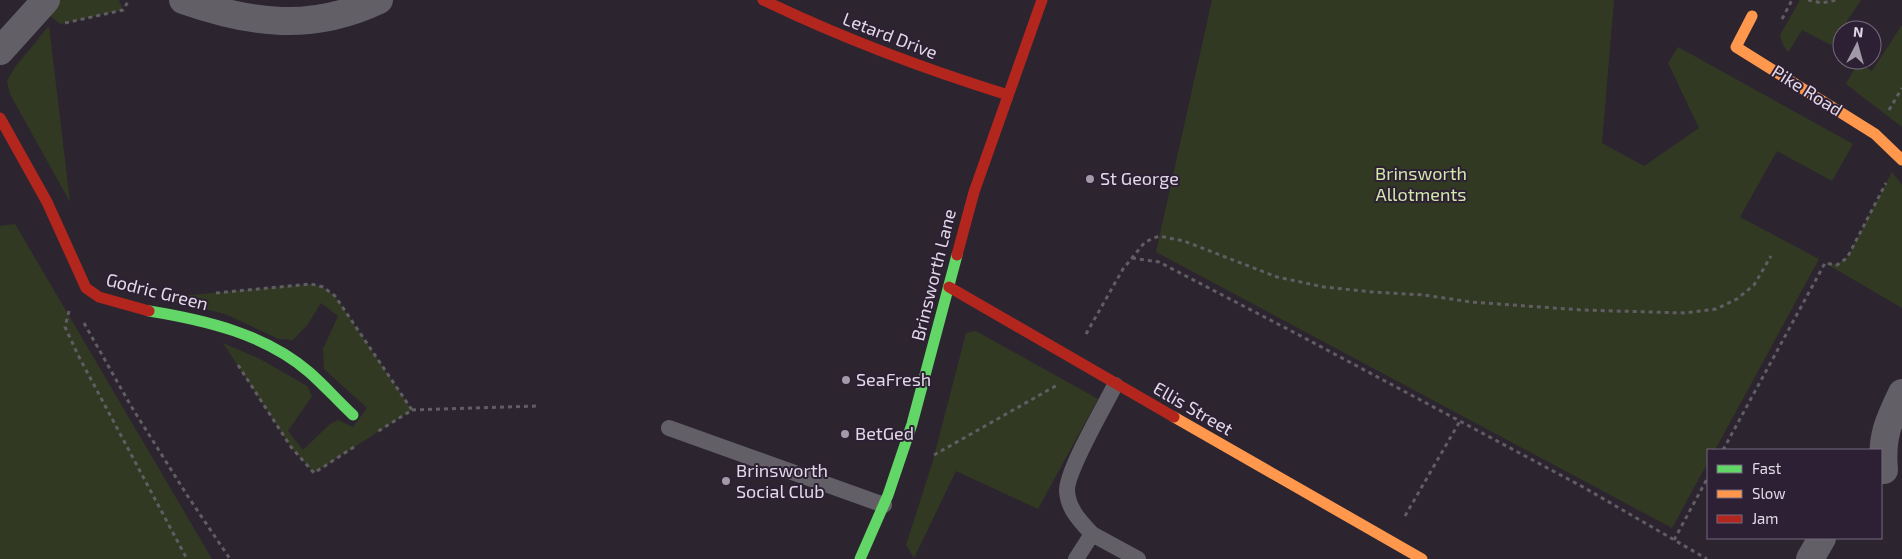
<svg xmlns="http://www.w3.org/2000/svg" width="1902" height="559" font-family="'Exo 2',sans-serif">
	<rect width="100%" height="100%" fill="#2c2530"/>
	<g fill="#323923">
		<path d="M32 0H119L123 10 60 24Z"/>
		<path d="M1212 0H1614L1602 143 1644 166 1699 128 1668 63 1678 47 1853 144 1832 181 1777 151 1740 217 1819 259 1715 450H1708V462L1672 528 1156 252Z"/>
		<path d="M1800 0H1861L1831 45 1802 30 1788 52 1783 45 1780 35Z"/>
		<path d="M1902 25V127L1846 84 1858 62 1872 71Z"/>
		<path d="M49 26 70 202 10 94 7 81 15 67Z"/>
		<path d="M1892 172 1902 185V308L1825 263 1837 264 1847 258Z"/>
		<path d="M15 224 212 559H0V226Z"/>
		<path d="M311 284 323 287 335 296 412 410 314 473 291 447 223 343 260 359 307 386 312 396 288 431 303 450 330 424 338 420 353 427 367 408 324 369 323 349 338 316 321 303 308 324 293 340 279 339 225 314 158 298Z"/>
		<path d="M976 331 1098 399 1038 509 956 471 914 558 906 545 932 464 966 333Z"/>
	</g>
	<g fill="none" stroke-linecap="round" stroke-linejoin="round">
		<g stroke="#605d64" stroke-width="3" stroke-dasharray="4 4" stroke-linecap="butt">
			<path d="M1808 0 1822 3 1836 0"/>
			<path d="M1782 19 1792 0"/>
			<path d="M65 23 123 10 129 0"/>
			<path d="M1889 110 1902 88"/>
			<path d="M1132 258 1159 262 1299 335 1583 487 1707 559"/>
			<path d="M216 293 311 284 323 287 335 296 412 410 377 432"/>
			<path d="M69 311 65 327 78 355 187 559"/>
			<path d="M84 323 131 406 187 495 230 559"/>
			<path d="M1086 334 1123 269 1145 242 1159 236 1184 241 1277 277 1324 287 1373 292 1424 295 1471 302 1582 310 1685 313 1716 309 1737 299 1754 285 1771 256"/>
			<path d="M238 365 291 447 314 473 357 445"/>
			<path d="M412 410 538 406"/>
			<path d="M1723 450 1825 263 1837 265 1847 258 1886 183"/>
			<path d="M934 455 1059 384"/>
			<path d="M1405 516 1460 421"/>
			<path d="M1674 540 1708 477"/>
		</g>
		<g stroke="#626066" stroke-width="16">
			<path d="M669 428 884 505"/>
			<path d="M1092 534C1080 521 1068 509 1067 491 1066 471 1105 406 1115 385"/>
			<path d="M1076 559 1092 534 1138 559"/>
		</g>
		<g stroke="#626066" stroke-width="28">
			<path d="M183 0C252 24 311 32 379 0"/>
			<path d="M0 51 46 0"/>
			<path d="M1881 470H1884C1881 437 1888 422 1902 393"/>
			<path d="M1810 559 1822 538"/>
		</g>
		<g stroke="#63d668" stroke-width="11">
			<path d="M149 311C205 320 265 334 309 372 324 385 338 401 353 415"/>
			<path d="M860 559 888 495 912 424 957 255"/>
		</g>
		<g stroke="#ff974d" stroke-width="11">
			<path d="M1752 16 1736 47 1875 134 1902 160"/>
			<path d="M1174 417 1422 559"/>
		</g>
		<g stroke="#b3261e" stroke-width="11">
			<path d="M763 0C842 38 924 69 1008 95"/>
			<path d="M0 118 47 202 86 288 99 297 149 311"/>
			<path d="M957 255 974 192 1042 0"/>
			<path d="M949 287 1174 417"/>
		</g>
	</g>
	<g fill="#a29aa6" stroke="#2d2035" stroke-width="2">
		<circle cx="1090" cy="179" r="5"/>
		<circle cx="846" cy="380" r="5"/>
		<circle cx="845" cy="434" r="5"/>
		<circle cx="726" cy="481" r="5"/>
	</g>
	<g text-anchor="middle" stroke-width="4" stroke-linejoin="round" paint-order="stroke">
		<g font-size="18" fill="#e1d9e6" stroke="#2d2035">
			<text transform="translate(890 36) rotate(21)" y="6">Letard Drive</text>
			<text transform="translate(1807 91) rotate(32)" y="6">Pike Road</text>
			<text transform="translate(934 275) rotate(-76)" y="6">Brinsworth Lane</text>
			<text transform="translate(157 292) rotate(14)" y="6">Godric Green</text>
			<text transform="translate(1193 409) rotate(30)" y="6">Ellis Street</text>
		</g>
		<g font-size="18" fill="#d2e9a8" stroke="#2d2035">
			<text x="1421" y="180">Brinsworth<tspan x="1421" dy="21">Allotments</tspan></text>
		</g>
		<g font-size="18" fill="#e1d9e6" stroke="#2d2035" text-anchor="start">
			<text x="1100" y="185">St George</text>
			<text x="856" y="386">SeaFresh</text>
			<text x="855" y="440">BetGed</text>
			<text x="736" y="477">Brinsworth<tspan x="736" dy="21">Social Club</tspan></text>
		</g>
	</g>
	<rect x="1707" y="449" width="175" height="90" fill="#2d2035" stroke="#756a7c"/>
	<rect x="1717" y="465" width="25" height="8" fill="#63d668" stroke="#756a7c"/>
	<text x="1752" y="474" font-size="15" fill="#e1d9e6">Fast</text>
	<rect x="1717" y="490" width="25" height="8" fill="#ff974d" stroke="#756a7c"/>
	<text x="1752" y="499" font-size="15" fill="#e1d9e6">Slow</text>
	<rect x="1717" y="515" width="25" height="8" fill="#b3261e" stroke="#756a7c"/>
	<text x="1752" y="524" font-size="15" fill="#e1d9e6">Jam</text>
	<g transform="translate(1857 45) rotate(6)"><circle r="24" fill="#2d2035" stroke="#756a7c"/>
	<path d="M0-4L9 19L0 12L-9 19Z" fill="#a29aa6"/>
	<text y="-8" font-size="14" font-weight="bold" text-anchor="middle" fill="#e1d9e6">N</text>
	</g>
</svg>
